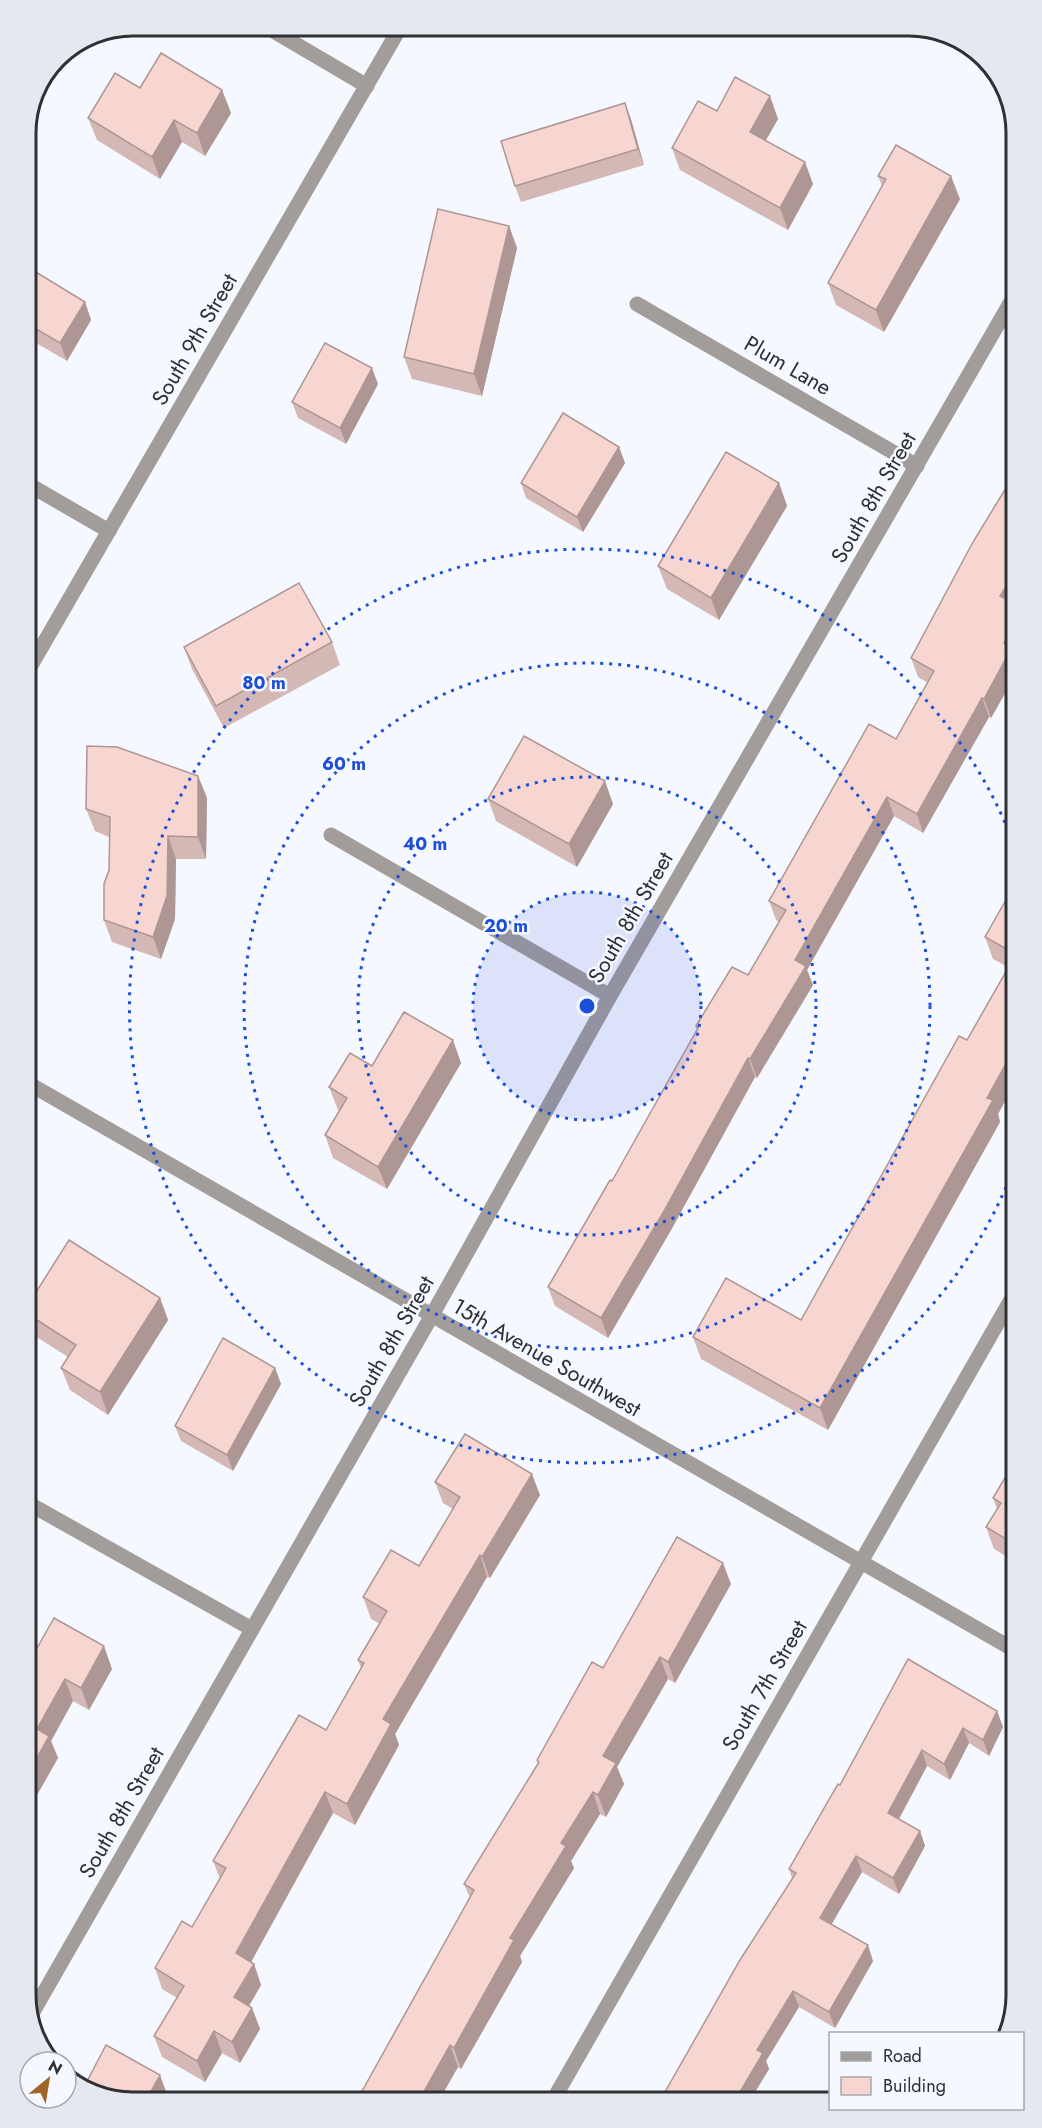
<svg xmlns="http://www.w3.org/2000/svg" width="1042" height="2128" font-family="Jost,sans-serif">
	<rect width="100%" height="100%" fill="#f5f8ff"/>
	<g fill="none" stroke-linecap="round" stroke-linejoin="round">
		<g stroke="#a29d9a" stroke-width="15">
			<path d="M265 26 367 86"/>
			<path d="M637 304 917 466"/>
			<path d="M26 483 109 531"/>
			<path d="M26 674 401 26"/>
			<path d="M331 835 610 996"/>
			<path d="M26 1082 1016 1651"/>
			<path d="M26 1502 252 1629"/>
			<path d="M30 2017 431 1317 610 996 1016 293"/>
			<path d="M552 2102 1016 1291"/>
		</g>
	</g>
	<g fill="#d4b8b5">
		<path d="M140 88 222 90 231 113 205 156 182 142 160 179 97 140 88 118Z"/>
		<path d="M625 103 644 165 521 202 515 186Z"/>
		<path d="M717 111 778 119 766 140 813 184 788 230 680 170 672 148Z"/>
		<path d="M878 176 960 199 884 332 836 305 828 283 882 186Z"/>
		<path d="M509 226 517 248 482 396 412 379 404 357Z"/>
		<path d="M26 266 85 302 91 320 67 361 26 337Z"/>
		<path d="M378 384 346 444 298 418 292 402Z"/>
		<path d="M619 447 625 463 583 532 526 498 521 483Z"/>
		<path d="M779 483 787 506 719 620 667 589 658 566Z"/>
		<path d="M1014 604 1017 605V651L1015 654 1017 659V672L991 718 989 717 923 833 894 816 807 970 813 985 757 1078 755 1077 671 1230 608 1338 555 1306 548 1287 612 1181 697 1030 696 1026 748 975 779 922 776 920 769 901 896 739 928 683 918 677 911 658Z"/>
		<path d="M332 642 340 665 224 728 192 669 184 647Z"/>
		<path d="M198 776 207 798 206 859H176L175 919 161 959 112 942 104 920 109 870V837L95 831 86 809Z"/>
		<path d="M488 799 613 804 577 867 496 821Z"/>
		<path d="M1017 898 1016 1081 998 1114 1000 1122 828 1430 701 1359 693 1337 801 1320 967 1040 1008 967 993 959 985 937 1014 902Z"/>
		<path d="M461 1063 387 1189 333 1158 325 1135 340 1111 338 1110 329 1087 372 1066Z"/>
		<path d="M160 1298 168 1320 108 1415 70 1390 61 1368 68 1357 32 1334 26 1318V1308Z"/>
		<path d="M275 1368 281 1384 233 1471 181 1441 175 1426Z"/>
		<path d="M1016 1459V1562L994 1549 986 1527 997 1509 993 1498Z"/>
		<path d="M435 1482 540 1495 490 1578 487 1577 395 1734 399 1745 355 1825 333 1813 250 1962 254 1964 261 1985 249 2006 252 2008 260 2029 240 2063 222 2053 205 2082 162 2057 154 2036 177 1998 162 1989 155 1968 192 1927 220 1879 213 1861 326 1730 361 1668 358 1660 380 1624 371 1619 363 1597 419 1566 453 1509 443 1503Z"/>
		<path d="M731 1584 675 1683 668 1679 617 1767 624 1784 606 1817 600 1814 571 1861 574 1868 520 1956 522 1962 461 2069 458 2067 438 2102 470 1898 464 1884 538 1763 537 1760 603 1668Z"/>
		<path d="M26 1642 37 1648 112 1669 89 1710 73 1701 51 1741 58 1758 37 1795 26 1788Z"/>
		<path d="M997 1711 1003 1727 989 1756 969 1743 950 1780 927 1766 899 1819 920 1831 925 1846 899 1894 862 1872 831 1924 873 1961 835 2028 799 2007 766 2061 769 2069 749 2102H669L665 2092 792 1878 789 1869 840 1785Z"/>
	</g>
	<g fill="#ad9693">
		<path d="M222 90 231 113 205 156 197 133Z"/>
		<path d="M770 96 778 119 758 154 750 132Z"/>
		<path d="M625 103 631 119 644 165 638 149Z"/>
		<path d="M174 120 182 142 160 179 152 157Z"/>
		<path d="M805 162 813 184 788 230 780 208Z"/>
		<path d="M951 176 960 199 884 332 876 310Z"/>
		<path d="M509 226 517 248 482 396 474 374Z"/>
		<path d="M85 302 91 320 67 361 60 343Z"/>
		<path d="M372 368 378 384 346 444 340 428Z"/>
		<path d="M619 447 625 463 583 532 577 517Z"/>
		<path d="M779 483 787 506 719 620 711 598Z"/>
		<path d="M1017 569V600L1007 615 1000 596Z"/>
		<path d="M1017 619V651L1015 654 1017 659V672L991 718 984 699 1004 643Z"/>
		<path d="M982 698 989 717 923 833 917 814Z"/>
		<path d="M198 776 207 798 206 859 198 837Z"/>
		<path d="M605 781 613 804 577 867 569 844Z"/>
		<path d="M887 797 894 816 807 970 813 985 757 1078 750 1059 795 960Z"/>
		<path d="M168 836 176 859 175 919 161 959 153 937Z"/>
		<path d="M453 1040 461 1063 387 1189 378 1167Z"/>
		<path d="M1016 1045V1081L998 1114 1000 1122 828 1430 820 1408 987 1098Z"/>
		<path d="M748 1058 755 1077 671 1230 608 1338 601 1318Z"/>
		<path d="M160 1298 168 1320 108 1415 100 1392Z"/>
		<path d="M275 1368 281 1384 233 1471 227 1455Z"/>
		<path d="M532 1474 540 1495 490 1578 482 1557Z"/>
		<path d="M480 1555 487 1577 395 1734 399 1745 355 1825 347 1804 383 1719Z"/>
		<path d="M723 1563 731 1584 675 1683 668 1662Z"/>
		<path d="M104 1646 112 1669 89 1710 81 1688Z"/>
		<path d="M660 1657 668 1679 617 1767 624 1784 606 1817 598 1795 603 1756Z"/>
		<path d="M65 1679 73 1701 51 1741 58 1758 37 1795 29 1772 37 1729Z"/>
		<path d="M997 1711 1003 1727 989 1756 983 1740Z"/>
		<path d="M963 1728 969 1743 950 1780 944 1764Z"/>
		<path d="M922 1750 927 1766 894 1828 888 1813Z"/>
		<path d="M325 1792 333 1813 244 1975 236 1953Z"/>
		<path d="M593 1792 600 1814 571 1861 574 1868 520 1956 522 1962 461 2069 454 2048 510 1938 561 1843Z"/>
		<path d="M920 1831 925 1846 899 1894 893 1878Z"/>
		<path d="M856 1856 862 1872 826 1934 820 1918Z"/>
		<path d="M868 1945 873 1961 835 2028 829 2012Z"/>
		<path d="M254 1964 261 1985 242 2018 234 1997Z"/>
		<path d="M793 1991 799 2007 766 2061 769 2069 749 2102H734L757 2050Z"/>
		<path d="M252 2008 260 2029 240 2063 232 2042Z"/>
		<path d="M214 2031 222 2053 205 2082 197 2061Z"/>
		<path d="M450 2045 458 2067 438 2102H418Z"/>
		<path d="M160 2075 168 2097 165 2102H145Z"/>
	</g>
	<g fill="#f7d6d2" stroke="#ad9693" stroke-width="1.5">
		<path d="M161 53 222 90 197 133 174 120 152 157 88 118 115 73 140 88Z"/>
		<path d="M735 77 770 96 750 132 805 162 780 208 672 148 698 101 717 111Z"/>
		<path d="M625 103 638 149 515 186 501 141Z"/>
		<path d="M896 145 951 176 876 310 828 283 886 179 878 176Z"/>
		<path d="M438 209 509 226 474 374 404 357Z"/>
		<path d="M26 266 85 302 60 343 26 323Z"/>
		<path d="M325 343 372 368 340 428 292 402Z"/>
		<path d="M563 413 619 447 577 517 521 483Z"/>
		<path d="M726 452 779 483 711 598 658 566Z"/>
		<path d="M1017 470V569L1000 596 1017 605V619L1004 643 1012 647 984 699 982 698 917 814 887 797 795 960 806 966 750 1059 748 1058 664 1211 601 1318 548 1287 610 1180 612 1181 698 1028 696 1026 732 967 748 975 786 910 769 901 869 724 896 739 934 671 911 658 973 542Z"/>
		<path d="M299 583 332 642 216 706 184 647Z"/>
		<path d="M524 736 605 781 569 844 488 799Z"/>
		<path d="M87 746 117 747 198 776V837L168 836 167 896 153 937 104 920V884L109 870 110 817 86 809Z"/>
		<path d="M1007 898 1014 902 1017 898 1016 1045 987 1098 993 1100 820 1408 693 1337 726 1278 801 1320 959 1036 967 1040 1016 954 985 937Z"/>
		<path d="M404 1012 453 1040 378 1167 325 1135 347 1098 329 1087 350 1053 372 1066Z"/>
		<path d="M69 1240 160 1298 100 1392 61 1368 76 1345 26 1313V1308Z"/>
		<path d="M223 1338 275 1368 227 1455 175 1426Z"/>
		<path d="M465 1434 532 1474 482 1557 480 1555 383 1719 391 1724 347 1804 325 1792 236 1953 254 1964 234 1997 252 2008 232 2042 214 2031 197 2061 154 2036 184 1986 155 1968 182 1921 192 1927 226 1868 213 1861 299 1715 326 1730 364 1663 358 1660 387 1611 363 1597 391 1550 419 1566 460 1497 435 1482Z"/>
		<path d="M1016 1459V1545L986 1527 1001 1503 993 1498Z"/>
		<path d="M677 1537 723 1563 668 1662 660 1657 603 1756 616 1763 598 1795 593 1792 561 1843 566 1846 510 1938 514 1940 454 2048 450 2045 418 2102H356L474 1890 464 1884 539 1762 537 1760 592 1662 603 1668Z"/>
		<path d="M54 1618 104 1646 81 1688 65 1679 37 1729 49 1736 29 1772 26 1770V1642L37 1648Z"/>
		<path d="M908 1659 997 1711 983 1740 963 1728 944 1764 922 1750 888 1813 920 1831 893 1878 856 1856 820 1918 868 1945 829 2012 793 1991 757 2050 763 2053 734 2102H677L678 2099 665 2092 740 1960 796 1873 789 1869 838 1784 840 1785Z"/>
		<path d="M106 2045 160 2075 145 2102H126L84 2087Z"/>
	</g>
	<circle cx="587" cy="1006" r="114" fill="#1d4ed8" fill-opacity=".12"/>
	<g fill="none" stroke="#1d4ed8" stroke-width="3" stroke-dasharray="3 6">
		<circle cx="587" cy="1006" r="114"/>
		<circle cx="587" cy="1006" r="229"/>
		<circle cx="587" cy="1006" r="343"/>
		<path d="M1016 1162A457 457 0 1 1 1016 850"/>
	</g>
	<g text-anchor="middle" stroke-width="5" stroke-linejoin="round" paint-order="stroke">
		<g font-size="22" fill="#2e3034" stroke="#f5f8ff">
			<text transform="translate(194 339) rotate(-60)" y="8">South 9th Street</text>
			<text transform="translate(788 365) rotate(30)" y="8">Plum Lane</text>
			<text transform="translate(873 497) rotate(-60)" y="8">South 8th Street</text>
			<text transform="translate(630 917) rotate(-60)" y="8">South 8th Street</text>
			<text transform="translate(391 1341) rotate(-60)" y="8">South 8th Street</text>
			<text transform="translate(547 1357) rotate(30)" y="8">15th Avenue Southwest</text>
			<text transform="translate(764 1685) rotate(-60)" y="8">South 7th Street</text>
			<text transform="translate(121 1812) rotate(-60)" y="8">South 8th Street</text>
		</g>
	</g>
	<path d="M0 0H1042V2128H0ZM133 36H909A97 97 0 0 1 1006 133V1995A97 97 0 0 1 909 2092H133A97 97 0 0 1 36 1995V133A97 97 0 0 1 133 36Z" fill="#e5e8ef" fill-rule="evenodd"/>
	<path fill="none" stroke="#2e3034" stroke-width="3" d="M133 36H909A97 97 0 0 1 1006 133V1995A97 97 0 0 1 909 2092H133A97 97 0 0 1 36 1995V133A97 97 0 0 1 133 36Z"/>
	<circle cx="587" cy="1006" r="9" fill="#1d4ed8" stroke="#f5f8ff" stroke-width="3"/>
	<g font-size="18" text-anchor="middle" font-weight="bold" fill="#1d4ed8" stroke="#f5f8ff" stroke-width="5" stroke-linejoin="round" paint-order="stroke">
		<text x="264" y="689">80 m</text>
		<text x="344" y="770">60 m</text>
		<text x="425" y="850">40 m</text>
		<text x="506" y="932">20 m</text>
	</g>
	<rect x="829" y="2032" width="195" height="78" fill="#f5f8ff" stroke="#a5a8ae" stroke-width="1.5"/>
	<rect x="841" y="2052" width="30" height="9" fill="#a29d9a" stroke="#a5a8ae" stroke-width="1.5"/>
	<text x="883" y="2062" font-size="18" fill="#2e3034">Road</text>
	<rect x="841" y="2077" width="30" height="18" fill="#f7d6d2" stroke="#a5a8ae" stroke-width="1.5"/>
	<text x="883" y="2092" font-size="18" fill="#2e3034">Building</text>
	<g transform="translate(48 2080) rotate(30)"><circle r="28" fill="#f5f8ff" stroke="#a5a8ae" stroke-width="1.5"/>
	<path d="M0-4.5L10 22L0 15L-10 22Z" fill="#9f6525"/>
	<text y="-9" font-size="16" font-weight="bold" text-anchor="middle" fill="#2e3034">N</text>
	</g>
</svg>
